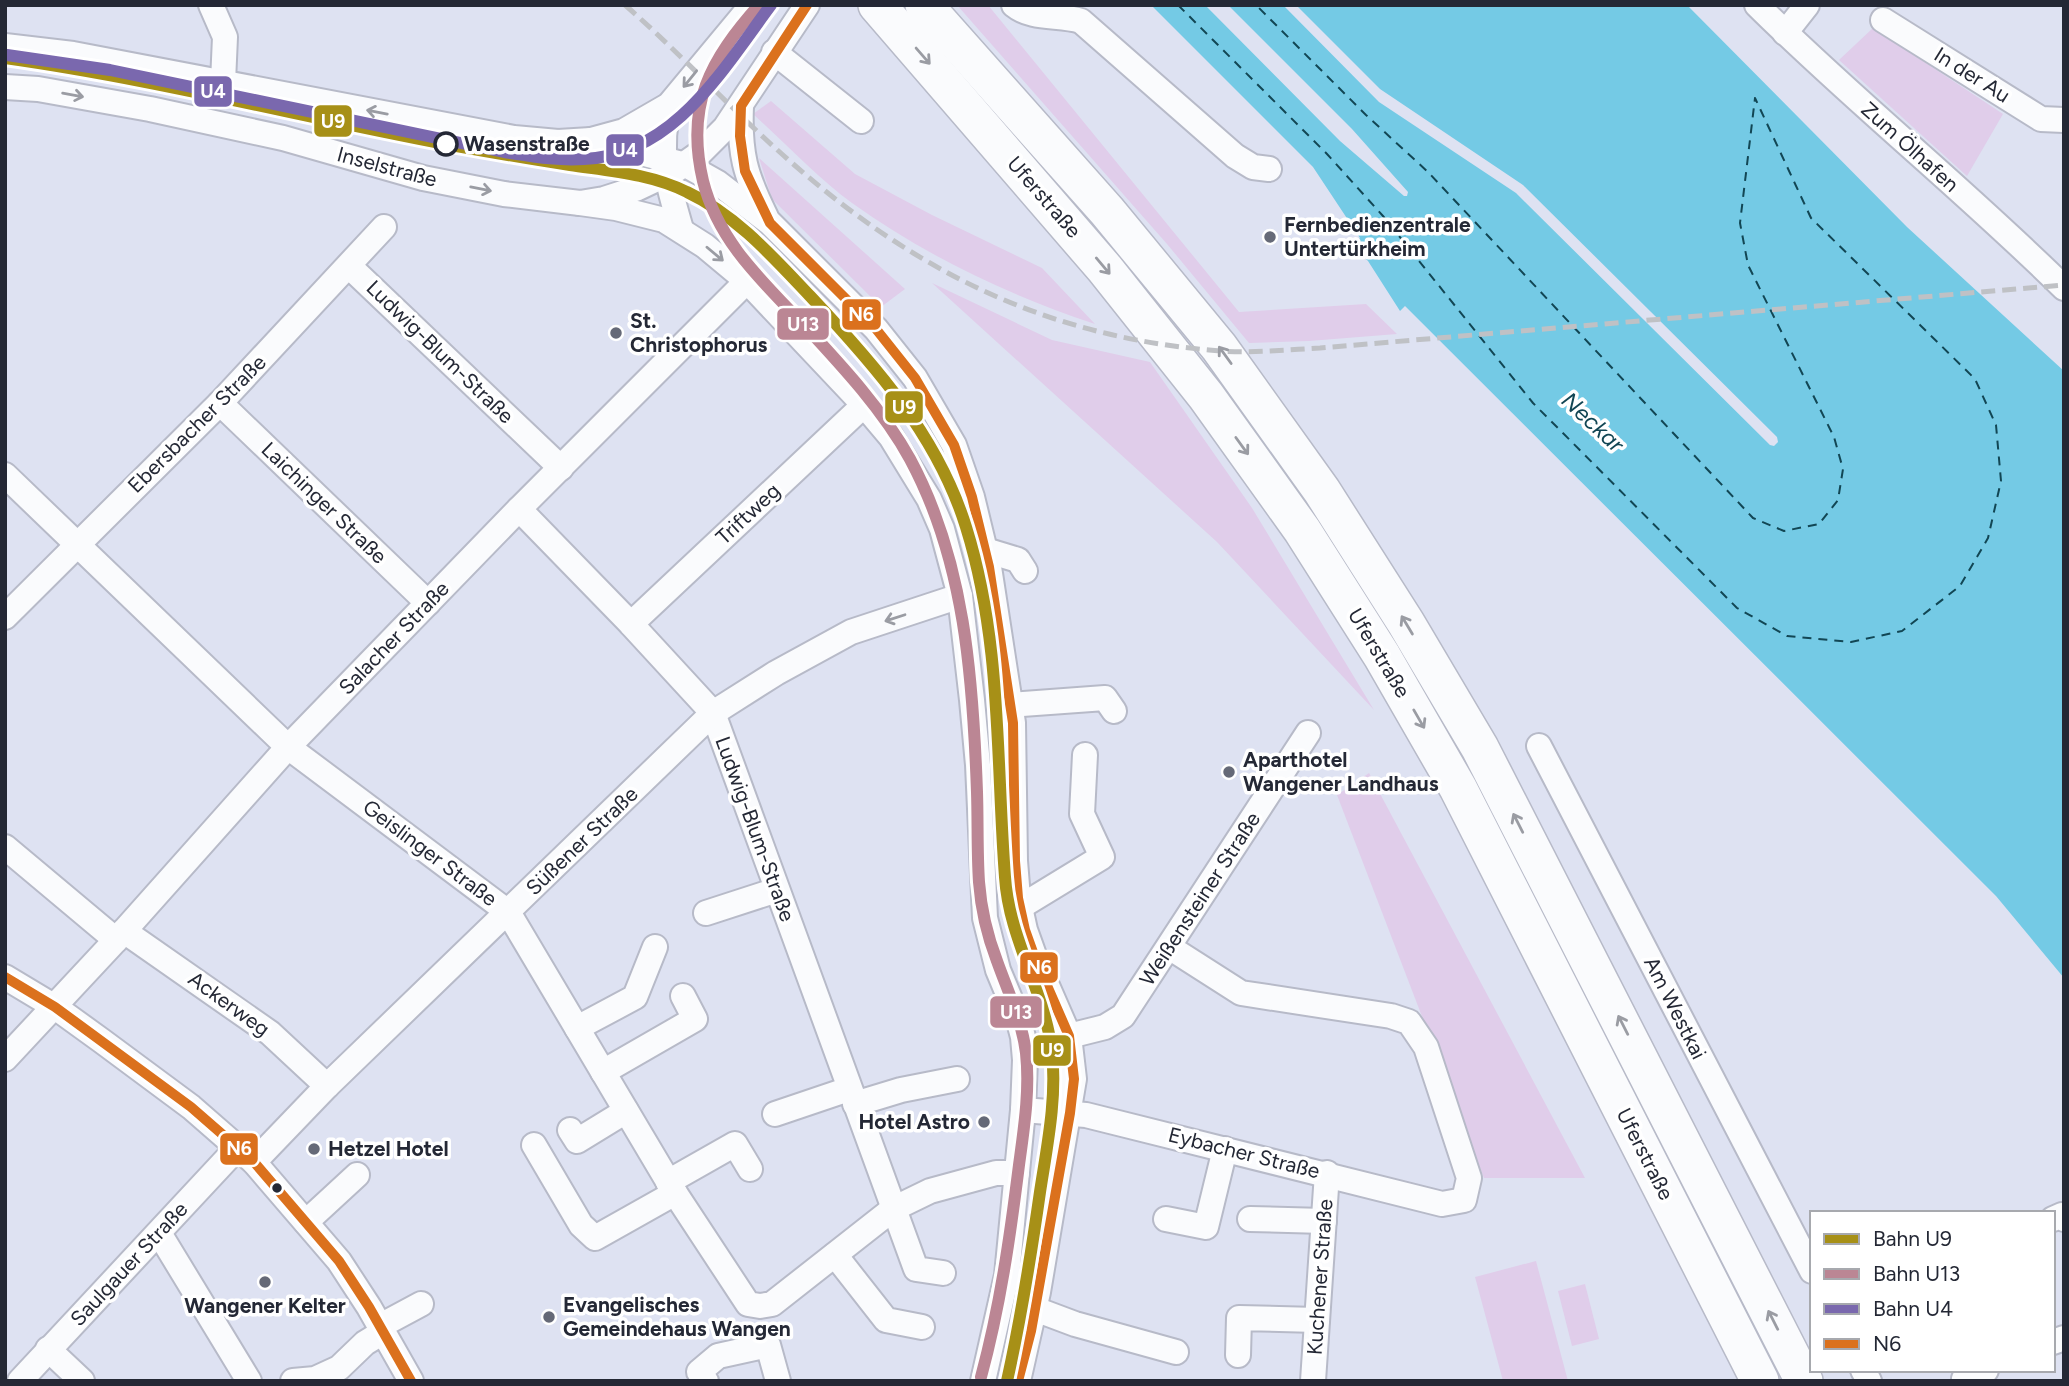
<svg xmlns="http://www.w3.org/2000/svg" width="2069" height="1386" font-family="Figtree,sans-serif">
	<rect width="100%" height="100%" fill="#dee2f2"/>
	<g fill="#e0cdea">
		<path d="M957 5H988L1239 312 1366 304 1397 334 1309 341 1249 343 1167 244Z"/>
		<path d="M1873 28 2003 114 1967 176 1839 60Z"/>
		<path d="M771 101 855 174 932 215 1042 268 1095 324C1008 295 926 256 852 203 819 179 784 142 753 114Z"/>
		<path d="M759 158 905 289 881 307 772 199Z"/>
		<path d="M932 283 1052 340 1150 362 1252 508 1374 710 1217 542Z"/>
		<path d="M1369 773 1585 1178H1484L1337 795Z"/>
		<path d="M1536 1261 1568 1381H1503L1475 1277Z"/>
		<path d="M1585 1284 1599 1339 1572 1346 1558 1291Z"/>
	</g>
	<path fill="#74cae5" d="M1151 5H1205L1340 141 1404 196H1407L1408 192 1352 129 1228 5H1283L1379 102 1516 193 1770 445 1774 446 1778 442 1777 437 1523 185 1380 89 1296 5H1687L1907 227 2064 371V978L1996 896 1405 306 1400 311 1368 261 1352 245 1360 238 1313 167Z"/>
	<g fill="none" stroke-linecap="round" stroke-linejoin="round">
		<path stroke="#124654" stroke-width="2" stroke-dasharray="9 7" stroke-linecap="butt" d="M1178 5 1327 154 1383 216 1533 403 1737 608 1787 636 1851 642 1902 631 1960 586 1988 538 2001 481 1996 425 1975 379 1811 218 1755 98 1740 223 1748 265 1834 437 1843 469 1838 500 1819 524 1784 531 1753 518 1428 172 1366 115 1256 5"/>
		<defs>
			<g id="minor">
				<path d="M211 5 225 37 223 82"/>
				<path d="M1014 5C1032 20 1060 14 1081 21L1235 156 1253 167 1269 169"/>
				<path d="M1757 5C1856 103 1965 190 2064 288"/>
				<path d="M1883 20 2041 119 2064 120"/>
				<path d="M1785 33 1807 5"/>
				<path d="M5 46 73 54 514 138 558 142 591 140 686 165 718 183 770 223 876 329 915 378 954 445 972 497 989 567 1013 723 1015 861 1018 898 1025 930 1035 958 1069 1036 1074 1079 1038 1292 1018 1381"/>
				<path d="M774 52 861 121"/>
				<path d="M5 87 38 89 150 109 283 138 423 178 504 194 580 203 604 199 638 188 676 170 700 153 725 128 807 5"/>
				<path d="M669 105C657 153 668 184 681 229"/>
				<path d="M741 106C739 153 745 175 766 217"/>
				<path d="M591 140 624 131 669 105 752 5"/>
				<path d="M580 203 616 208 664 220 705 246 747 281 864 405 891 437 929 499 942 529 960 596 972 700 978 765 985 918 998 970 1018 1018 1023 1037 1025 1060 1023 1110 1007 1275 983 1381"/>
				<path d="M349 266 561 468"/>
				<path d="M220 403 428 603"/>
				<path d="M5 475 288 747 508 912 675 1193 748 1304 760 1306 772 1304 893 1209 930 1191 996 1173H1017"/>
				<path d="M519 509 631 624 713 713 916 1269 943 1273"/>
				<path d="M985 550 1018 560 1025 571"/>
				<path d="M5 617 220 403 384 227"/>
				<path d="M631 624 864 405"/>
				<path d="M1010 705 1105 698 1114 711"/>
				<path d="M1539 746 1812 1271"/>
				<path d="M5 847 116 940"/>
				<path d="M1020 907 1102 857 1082 814 1085 755"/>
				<path d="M706 913 777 890"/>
				<path d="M124 931 270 1033 327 1086"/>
				<path d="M5 977 55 1007 102 1041 191 1107 254 1162 339 1261 369 1307 411 1381"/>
				<path d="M577 1028 635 997 655 947"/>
				<path d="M1069 1036 1105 1027 1123 1016 1308 733"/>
				<path d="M5 1059 116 940 288 747 519 509 747 281"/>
				<path d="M603 1072 695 1019 683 996"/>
				<path d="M855 1104 901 1090 957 1079"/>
				<path d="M1023 1110 1086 1115 1442 1204 1464 1200 1469 1178 1426 1047 1409 1022 1391 1016 1241 993 1169 947"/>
				<path d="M775 1114 849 1089"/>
				<path d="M570 1130 577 1141 626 1111"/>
				<path d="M534 1145 581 1225 595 1238 675 1193"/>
				<path d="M254 1162 327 1086 713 713 776 673 851 632 960 596"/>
				<path d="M668 1182 735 1144 750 1169"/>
				<path d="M1166 1219 1206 1227 1225 1149"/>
				<path d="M1250 1219 1324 1221"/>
				<path d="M2053 1219 2062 1215 2064 1219"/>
				<path d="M306 1222 357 1175"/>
				<path d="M159 1233 249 1381"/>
				<path d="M835 1255 886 1320 922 1327"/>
				<path d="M1035 1309 1075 1324 1176 1352"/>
				<path d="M380 1326 421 1304"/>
				<path d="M2053 1342 2064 1338"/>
				<path d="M48 1349 82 1381"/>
				<path d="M1238 1355 1239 1318 1317 1320"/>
				<path d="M1863 1370 1869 1381"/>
				<path d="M1964 1379 1986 1370"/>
				<path d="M20 1381 238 1147"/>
				<path d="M293 1381 315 1379 339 1368 365 1343 383 1332"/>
				<path d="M706 1381 699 1372 718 1356 768 1345 778 1381"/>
				<path d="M1313 1381 1327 1173"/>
			</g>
			<g id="highway">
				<path d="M877 5 1105 269 1206 396 1302 530 1382 656 1458 788 1760 1381"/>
				<path d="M924 5 1107 211 1219 347 1322 491 1406 623 1480 748 1804 1381"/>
			</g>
		</defs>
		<use href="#minor" stroke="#b7bac8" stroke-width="28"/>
		<use href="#highway" stroke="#b7bac8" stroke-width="40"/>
		<use href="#minor" stroke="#fafbfd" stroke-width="24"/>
		<use href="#highway" stroke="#fafbfd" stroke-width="37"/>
		<path stroke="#bfc1c5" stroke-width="5" stroke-dasharray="14 7" stroke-linecap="butt" d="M625 5C680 53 729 107 783 155 908 267 1040 335 1209 350 1246 354 1283 350 1320 348L2064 285"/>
		<defs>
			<g id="bus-1">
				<path d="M807 5 741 106 740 136 745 171 770 223 876 329 915 378 954 445 972 497 989 567 1013 723 1015 861 1018 898 1025 930 1035 958 1069 1036 1074 1079 1070 1113 1031 1331 1018 1381"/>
				<path d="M5 977 55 1007 191 1107 254 1162 339 1261 369 1307 411 1381"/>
			</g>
		</defs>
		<use href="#bus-1" stroke="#fff" stroke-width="16"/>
		<use href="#bus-1" stroke="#db711d" stroke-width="10"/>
		<defs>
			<path id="rail-1" d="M5 58C155 79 302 117 451 145 490 152 530 159 570 165 610 171 651 174 687 192 736 215 773 257 810 296 874 364 938 436 966 527 1002 642 996 760 1005 877 1009 940 1045 991 1052 1052 1057 1099 1047 1146 1040 1192 1031 1255 1021 1318 1007 1381"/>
			<path id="rail-2" d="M759 5C710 60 685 105 703 181 718 241 762 281 804 325 842 366 883 410 910 459 965 561 973 679 977 792 978 822 977 852 979 882 981 909 987 935 997 961 1008 992 1022 1021 1026 1053 1030 1090 1024 1128 1019 1165 1010 1237 1000 1307 981 1377"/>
			<path id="rail-3" d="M7 55 110 70 504 152C531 156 557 161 584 159 674 155 723 69 771 5"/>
		</defs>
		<use href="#rail-1" stroke="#fff" stroke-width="18"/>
		<use href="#rail-2" stroke="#fff" stroke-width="18"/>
		<use href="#rail-3" stroke="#fff" stroke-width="18"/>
		<use href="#rail-1" stroke="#a79017" stroke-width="12"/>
		<use href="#rail-2" stroke="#bb8694" stroke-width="12"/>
		<use href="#rail-3" stroke="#7a68ae" stroke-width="12"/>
	</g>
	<defs><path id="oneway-shaft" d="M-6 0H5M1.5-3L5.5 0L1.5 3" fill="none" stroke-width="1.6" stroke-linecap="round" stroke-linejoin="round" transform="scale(1.75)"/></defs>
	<g stroke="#9a9ca3">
		<use href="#oneway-shaft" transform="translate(923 56) rotate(49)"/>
		<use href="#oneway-shaft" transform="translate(690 79) rotate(129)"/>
		<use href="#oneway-shaft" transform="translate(73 95) rotate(10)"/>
		<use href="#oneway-shaft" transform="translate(377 112) rotate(-169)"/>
		<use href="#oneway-shaft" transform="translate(481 189) rotate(11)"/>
		<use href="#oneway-shaft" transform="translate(715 254) rotate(40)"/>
		<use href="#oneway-shaft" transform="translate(1103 266) rotate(50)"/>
		<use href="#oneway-shaft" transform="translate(1225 355) rotate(-126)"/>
		<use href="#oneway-shaft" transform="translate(1242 446) rotate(54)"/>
		<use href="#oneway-shaft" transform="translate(895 618) rotate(162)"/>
		<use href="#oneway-shaft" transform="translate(1407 625) rotate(-121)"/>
		<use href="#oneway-shaft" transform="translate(1419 719) rotate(60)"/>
		<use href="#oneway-shaft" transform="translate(1518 823) rotate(-117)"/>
		<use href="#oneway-shaft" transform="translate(1623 1025) rotate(-117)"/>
		<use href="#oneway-shaft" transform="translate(1773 1320) rotate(-117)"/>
	</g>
	<circle fill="#fff" stroke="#242835" stroke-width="3.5" cx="446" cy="144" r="11"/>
	<g fill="#656977" stroke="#fff" stroke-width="2.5">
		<circle cx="1270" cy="237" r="7"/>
		<circle cx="616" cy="333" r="7"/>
		<circle cx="1229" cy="772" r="7"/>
		<circle cx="984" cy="1122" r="7"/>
		<circle cx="314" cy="1149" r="7"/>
		<circle cx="265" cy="1282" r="7"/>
		<circle cx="549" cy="1317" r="7"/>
	</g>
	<circle fill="#242835" stroke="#fff" stroke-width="2.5" cx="277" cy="1188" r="6"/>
	<g text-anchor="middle" stroke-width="7" stroke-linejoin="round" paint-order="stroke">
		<g font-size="21" fill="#242835" stroke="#fff">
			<text transform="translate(1972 75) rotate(32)" y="7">In der Au</text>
			<text transform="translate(1910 147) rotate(42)" y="7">Zum Ölhafen</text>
			<text transform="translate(387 167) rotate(15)" y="7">Inselstraße</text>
			<text transform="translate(1044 197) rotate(49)" y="7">Uferstraße</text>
			<text transform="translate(440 352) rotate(44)" y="7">Ludwig-Blum-Straße</text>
			<text transform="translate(197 424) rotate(-45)" y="7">Ebersbacher Straße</text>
			<text transform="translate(324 503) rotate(44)" y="7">Laichinger Straße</text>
			<text transform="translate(748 514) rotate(-43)" y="7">Triftweg</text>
			<text transform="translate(394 638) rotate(-46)" y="7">Salacher Straße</text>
			<text transform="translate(1379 653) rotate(59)" y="7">Uferstraße</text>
			<text transform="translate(755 829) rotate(70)" y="7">Ludwig-Blum-Straße</text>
			<text transform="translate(582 841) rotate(-44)" y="7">Süßener Straße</text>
			<text transform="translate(430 853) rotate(37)" y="7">Geislinger Straße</text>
			<text transform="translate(1200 899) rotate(-57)" y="7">Weißensteiner Straße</text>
			<text transform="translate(229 1004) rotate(36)" y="7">Ackerweg</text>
			<text transform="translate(1675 1008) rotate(63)" y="7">Am Westkai</text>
			<text transform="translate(1244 1153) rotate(14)" y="7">Eybacher Straße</text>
			<text transform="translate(1645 1154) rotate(63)" y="7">Uferstraße</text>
			<text transform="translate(129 1264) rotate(-47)" y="7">Saulgauer Straße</text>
			<text transform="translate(1320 1277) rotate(-86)" y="7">Kuchener Straße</text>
		</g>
		<g font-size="21" font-weight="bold" fill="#242835" stroke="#fff" text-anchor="start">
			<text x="464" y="151">Wasenstraße</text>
		</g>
		<g font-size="21" font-weight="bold" fill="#242835" stroke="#fff" text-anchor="start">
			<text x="1284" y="232">Fernbedienzentrale<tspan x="1284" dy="24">Untertürkheim</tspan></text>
			<text x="630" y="328">St.<tspan x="630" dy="24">Christophorus</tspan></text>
			<text x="1243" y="767">Aparthotel<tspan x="1243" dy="24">Wangener Landhaus</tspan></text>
			<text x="970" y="1129" text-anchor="end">Hotel Astro</text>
			<text x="328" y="1156">Hetzel Hotel</text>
			<text x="563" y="1312">Evangelisches<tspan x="563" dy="24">Gemeindehaus Wangen</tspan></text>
			<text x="265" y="1313" text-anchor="middle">Wangener Kelter</text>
		</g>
		<g font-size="23" font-style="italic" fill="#124654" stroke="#fff">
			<text transform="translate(1593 422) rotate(43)" y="8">Neckar</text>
		</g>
	</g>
	<g stroke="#fff" stroke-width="2.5">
		<rect x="193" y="75" width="40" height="33" rx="7" fill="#7a68ae"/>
		<rect x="313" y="104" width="40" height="34" rx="7" fill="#a79017"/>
		<rect x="605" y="133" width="40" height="34" rx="7" fill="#7a68ae"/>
		<rect x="841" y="298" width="41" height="33" rx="7" fill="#db711d"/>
		<rect x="776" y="307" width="54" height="34" rx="7" fill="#bb8694"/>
		<rect x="884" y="390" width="40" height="34" rx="7" fill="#a79017"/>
		<rect x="1019" y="951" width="40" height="33" rx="7" fill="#db711d"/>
		<rect x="989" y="995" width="54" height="34" rx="7" fill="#bb8694"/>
		<rect x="1032" y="1034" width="40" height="33" rx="7" fill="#a79017"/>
		<rect x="219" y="1132" width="40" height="34" rx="7" fill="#db711d"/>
	</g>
	<g font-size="19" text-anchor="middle" font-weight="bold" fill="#fff">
		<text x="213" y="98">U4</text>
		<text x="333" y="128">U9</text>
		<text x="625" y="157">U4</text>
		<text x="861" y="321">N6</text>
		<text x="803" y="331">U13</text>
		<text x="904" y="414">U9</text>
		<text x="1039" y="974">N6</text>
		<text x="1016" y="1019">U13</text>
		<text x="1052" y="1057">U9</text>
		<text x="239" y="1155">N6</text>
	</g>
	<rect width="2069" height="1386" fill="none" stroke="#242835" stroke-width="14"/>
	<rect x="1810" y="1211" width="245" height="161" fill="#ffffff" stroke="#a7a9ae" stroke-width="2"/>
	<rect x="1824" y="1234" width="35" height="10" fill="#a79017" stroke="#a7a9ae" stroke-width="2"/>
	<text x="1873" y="1246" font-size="21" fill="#242835">Bahn U9</text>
	<rect x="1824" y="1269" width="35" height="10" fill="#bb8694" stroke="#a7a9ae" stroke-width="2"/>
	<text x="1873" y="1281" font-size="21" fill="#242835">Bahn U13</text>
	<rect x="1824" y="1304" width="35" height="10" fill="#7a68ae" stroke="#a7a9ae" stroke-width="2"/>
	<text x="1873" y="1316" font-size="21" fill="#242835">Bahn U4</text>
	<rect x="1824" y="1339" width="35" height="10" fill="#db711d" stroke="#a7a9ae" stroke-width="2"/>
	<text x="1873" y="1351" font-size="21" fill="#242835">N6</text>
</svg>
